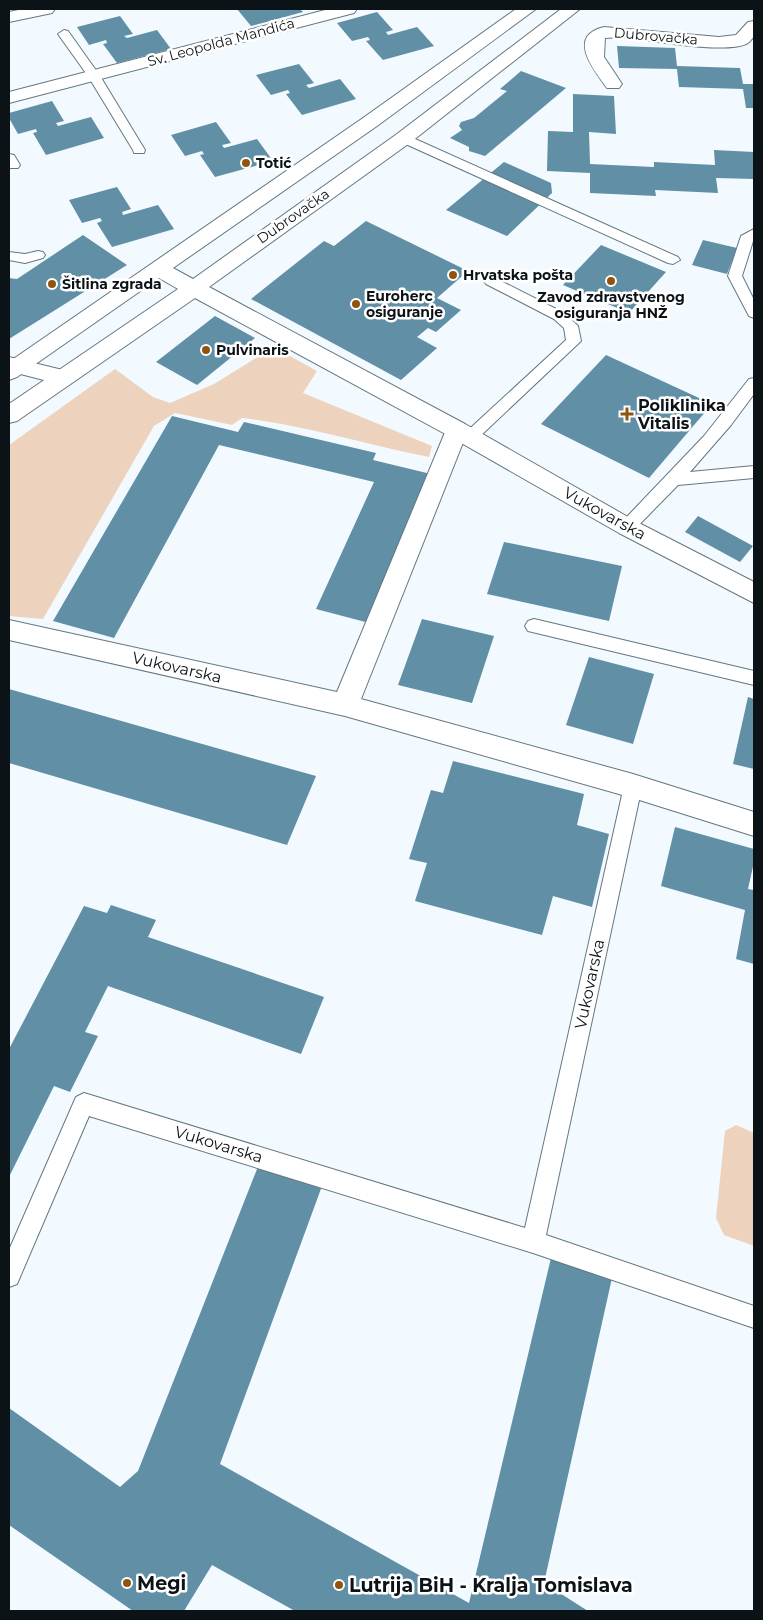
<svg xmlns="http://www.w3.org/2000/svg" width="763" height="1620" font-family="Montserrat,sans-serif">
	<rect width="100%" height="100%" fill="#f2faff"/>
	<g fill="#edd3bd">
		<path d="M274 347 317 371 303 393 432 446 429 457C367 445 305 425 242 418L232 425 175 413 154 426 43 619 9 616V445L115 369 153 397 170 403 214 384Z"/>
		<path d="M736 1125 754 1133V1246L724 1235 716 1218 725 1131Z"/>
	</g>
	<g fill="#608fa6">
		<path d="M237 9H300L303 12 251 26Z"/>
		<path d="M377 12 393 30 386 32 388 35 417 27 434 46 383 60 366 41 370 40 368 37 352 41 337 23Z"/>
		<path d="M120 16 133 34 124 36 127 38 157 30 171 49 117 63 103 44 107 43 106 40 89 45 77 27Z"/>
		<path d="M617 46 675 48 677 66 740 68 743 84H754V108H746L743 89 679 87 677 69 619 68Z"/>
		<path d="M299 64 314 83 306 85 309 88 340 79 356 99 302 115 286 94 290 93 288 90 271 95 256 75Z"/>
		<path d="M521 71 566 88 485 156 469 151V147L450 138 462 130 459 126 461 122 474 118 507 91 500 89Z"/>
		<path d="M573 94 614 96 616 134 589 132 590 164 654 167V162L715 165 714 150 754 152V179L716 178 718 193 655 190 656 196 590 193V173L547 171 548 131 573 132Z"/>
		<path d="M52 101 64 121 56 123 58 126 91 117 104 138 46 155 33 133 37 132 36 129 18 134 9 118V113Z"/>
		<path d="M216 122 231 143 222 145 224 148 257 139 273 161 215 177 200 155 204 154 202 151 185 156 171 135Z"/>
		<path d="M504 162 551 183 552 193 507 236 446 210Z"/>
		<path d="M117 187 131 209 122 212 123 215 158 205 174 229 112 247 97 223 102 221 100 218 82 223 69 200Z"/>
		<path d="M366 221 468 271 437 298 461 310 436 332 428 328 417 337 437 348 401 380 251 299 324 241 334 246Z"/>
		<path d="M83 235 127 265 9 339V278L17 279Z"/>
		<path d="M703 240 737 248 727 274 692 265Z"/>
		<path d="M601 245 666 272 629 313 563 285Z"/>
		<path d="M215 316 255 338 197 385 156 362Z"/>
		<path d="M606 355 712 404 649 478 541 424Z"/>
		<path d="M172 416 238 432 244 422 376 453 373 460 435 475 373 624 316 609 374 482 219 445 114 638 53 621Z"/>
		<path d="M698 516 753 546 740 562 685 532Z"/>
		<path d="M504 542 622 566 609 621 487 594Z"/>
		<path d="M422 619 494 636 472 703 398 685Z"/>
		<path d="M589 657 654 674 633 744 566 725Z"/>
		<path d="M9 689 255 759 316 776 287 845 9 763Z"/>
		<path d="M748 697 754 699V769L733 764Z"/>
		<path d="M453 761 584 794 577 825 609 834 592 907 553 896 542 935 415 901 427 863 409 859 431 790 443 793Z"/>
		<path d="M675 827 754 849V862L748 889 754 890V964L736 959 745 910 661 886Z"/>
		<path d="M111 905 156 920 148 937 324 997 301 1054 108 986 85 1032 98 1036 70 1092 54 1086 9 1177V1049L84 906 107 913Z"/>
		<path d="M259 1164 322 1186 220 1464 469 1603 551 1258 612 1278 544 1583 588 1611H295L212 1565 184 1611H133L9 1525V1408L120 1487 138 1471Z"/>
	</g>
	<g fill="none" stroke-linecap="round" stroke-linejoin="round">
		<defs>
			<g id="lane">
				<path d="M64 30 68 31 100 76 145 150 144 153H134L133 150 88 76 58 34Z"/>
				<path d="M404 134 678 257 680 260 673 264 668 263 399 141 398 138Z"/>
				<path d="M9 154 14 155 20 165 18 168H9Z"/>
				<path d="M754 229V238L742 276 754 300V318L749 316 728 276 741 236Z"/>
				<path d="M38 251 43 252 45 255 43 258 25 263 9 260V252L25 254Z"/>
				<path d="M491 276 564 313 578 326 581 341 475 441H465L462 437 465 433 566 340 564 328 554 319 486 284 484 281 486 278Z"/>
				<path d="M754 378V394L731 425 690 472 754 466V478L678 485 633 531 627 533 621 531 619 527 621 523 704 436 749 379Z"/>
				<path d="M534 619 754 671V685L528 631 525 626 528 621Z"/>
				<path d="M633 778 640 780 642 786 546 1235 754 1306V1328L533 1253 89 1116 17 1284 9 1287V1250L76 1097 84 1093 525 1228 624 786 626 780Z"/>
			</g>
			<g id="street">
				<path d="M23 9H55L52 13 9 22V12Z"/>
				<path d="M329 9H357L354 13 9 103V92Z"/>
				<path d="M754 21V36C752 39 749 43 746 44 724 54 647 40 620 37L605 38 604 57 622 84 619 88H607C594 70 566 36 604 27L719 37 736 35 748 22Z"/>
				<path d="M9 357 71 372 74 377 71 382 63 385 9 371Z"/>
				<path d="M457 422 465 424 468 430 361 699 633 774 754 812V836L633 798 345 716 9 640V620L337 692 446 430 449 424Z"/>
			</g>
			<path id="secondary" d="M516 9H536L377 126 173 268 193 279 397 134 561 9H580L411 142 209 287 465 424 635 521 754 582V603L619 533 449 436 195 298 17 421 9 423V404L178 289 159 278 17 377 9 380V362L363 118Z"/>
		</defs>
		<use href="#lane" stroke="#647781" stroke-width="2"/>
		<use href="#street" stroke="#647781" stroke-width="2"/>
		<use href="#secondary" stroke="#647781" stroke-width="2"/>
		<use href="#lane" fill="#fff" fill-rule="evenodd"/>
		<use href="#street" fill="#fff" fill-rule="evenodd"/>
		<use href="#secondary" fill="#fff" fill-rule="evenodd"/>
	</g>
	<g fill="#8f5510" stroke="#fff" stroke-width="2">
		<circle cx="246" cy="163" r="5"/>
		<circle cx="453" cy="275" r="5"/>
		<circle cx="611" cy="281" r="5"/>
		<circle cx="52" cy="284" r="5"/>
		<circle cx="356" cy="304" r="5"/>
		<circle cx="206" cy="350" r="5"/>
		<path d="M624.5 406.5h5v5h5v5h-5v5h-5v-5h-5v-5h5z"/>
		<circle cx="127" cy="1583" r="5"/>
		<circle cx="339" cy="1585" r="5"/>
	</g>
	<g text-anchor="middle" stroke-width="5" stroke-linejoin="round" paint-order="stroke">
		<g font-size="14" fill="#0c1317" stroke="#fff">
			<text transform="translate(656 36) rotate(5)" y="5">Dubrovačka</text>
			<text transform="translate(221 42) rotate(-15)" y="5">Sv. Leopolda Mandića</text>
			<text transform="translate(293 216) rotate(-35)" y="5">Dubrovačka</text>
		</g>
		<g font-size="14" font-weight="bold" fill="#0c1317" stroke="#fff" text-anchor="start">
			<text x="256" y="168">Totić</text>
			<text x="463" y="280">Hrvatska pošta</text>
			<text x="62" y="289">Šitlina zgrada</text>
			<text x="366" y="301">Euroherc<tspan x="366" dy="16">osiguranje</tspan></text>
			<text x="611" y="302" text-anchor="middle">Zavod zdravstvenog<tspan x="611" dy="16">osiguranja HNŽ</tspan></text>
			<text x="216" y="355">Pulvinaris</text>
		</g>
		<g font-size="16" font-weight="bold" fill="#0c1317" stroke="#fff" text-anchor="start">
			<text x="638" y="411">Poliklinika<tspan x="638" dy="18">Vitalis</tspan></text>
		</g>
		<g font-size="16" fill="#0c1317" stroke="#fff">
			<text transform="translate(605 513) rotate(29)" y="6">Vukovarska</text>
			<text transform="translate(177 667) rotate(13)" y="6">Vukovarska</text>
			<text transform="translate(589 984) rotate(-78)" y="6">Vukovarska</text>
			<text transform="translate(219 1144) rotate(17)" y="6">Vukovarska</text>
		</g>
		<g font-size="19" font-weight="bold" fill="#0c1317" stroke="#fff" text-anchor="start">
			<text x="137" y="1590">Megi</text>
			<text x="349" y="1592">Lutrija BiH - Kralja Tomislava</text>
		</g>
	</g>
	<rect width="763" height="1620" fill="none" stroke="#0c1317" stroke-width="20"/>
</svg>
